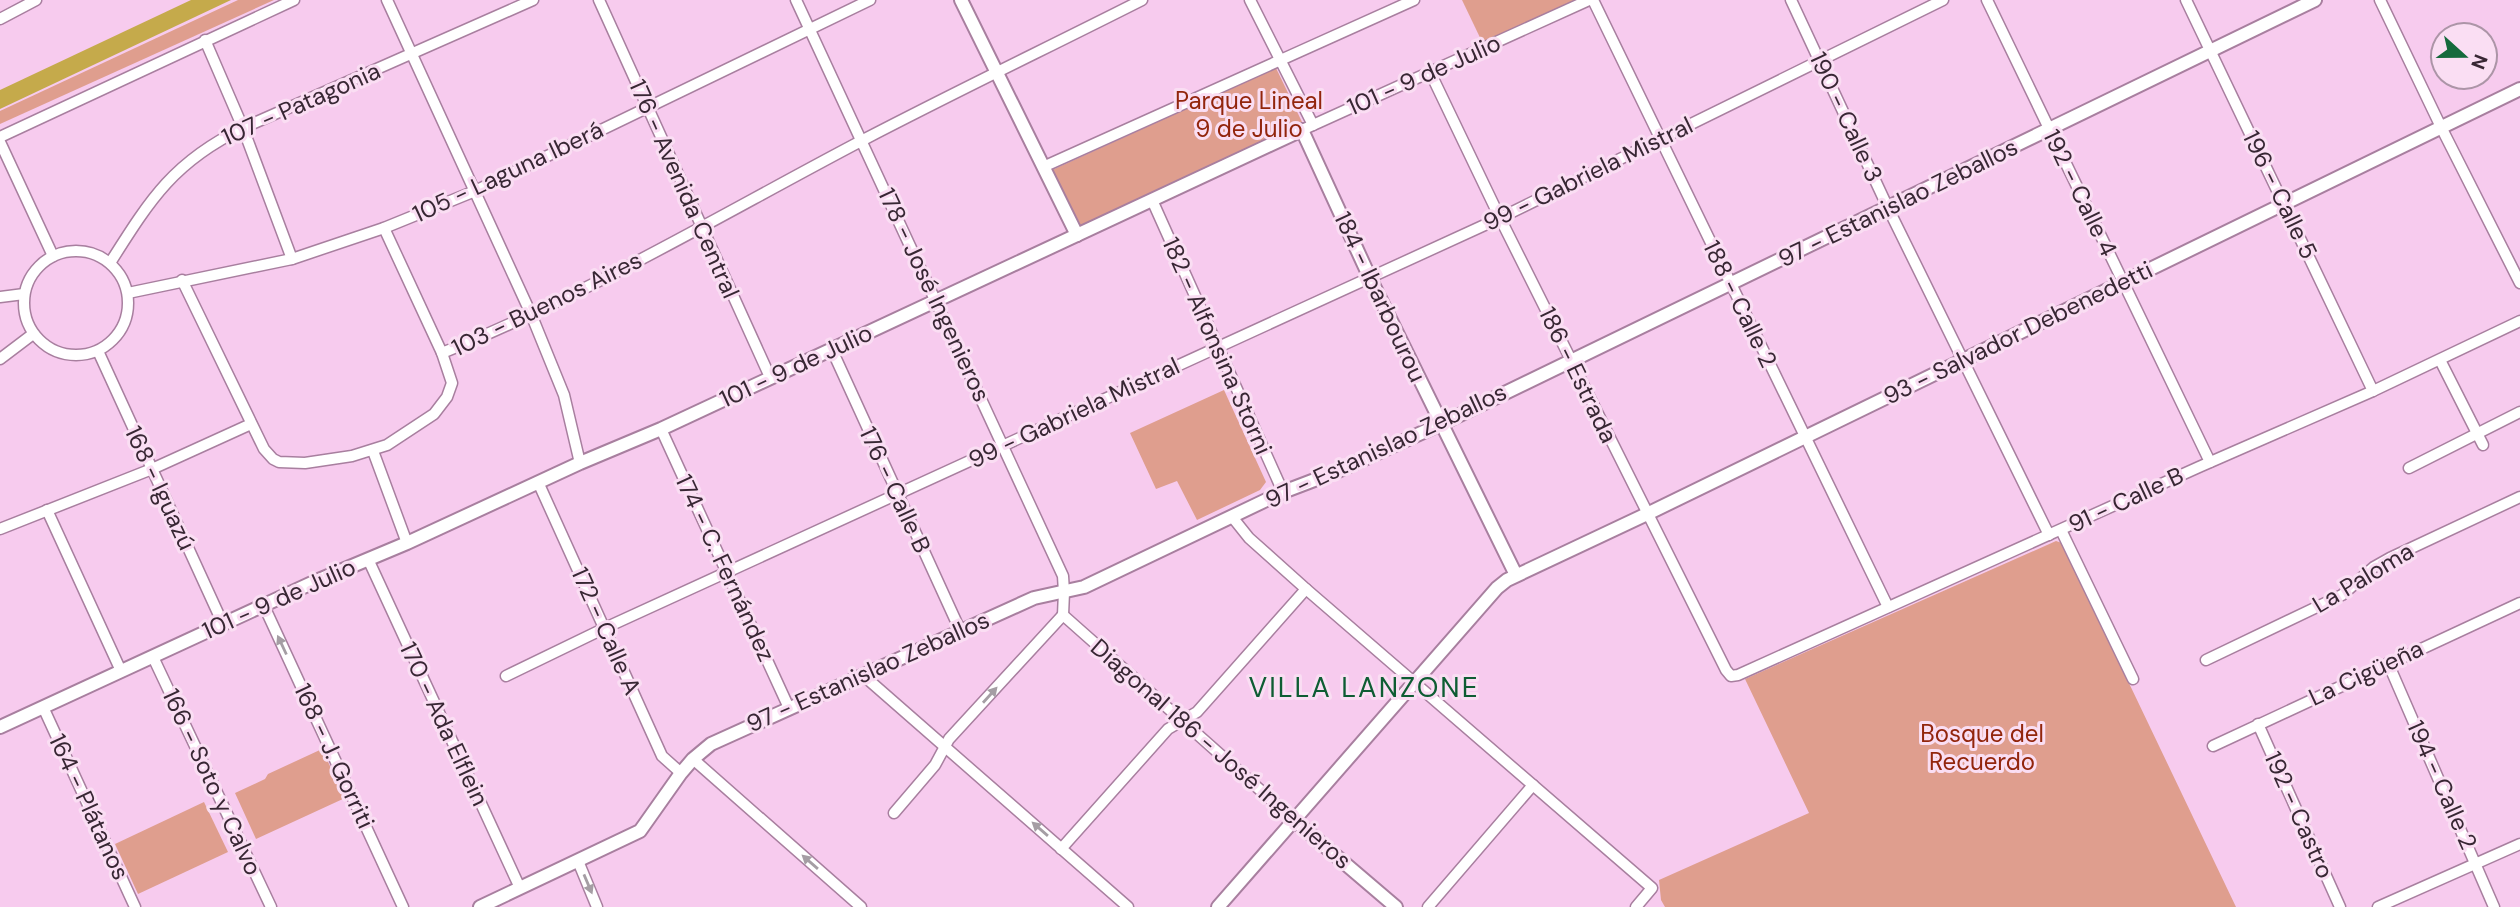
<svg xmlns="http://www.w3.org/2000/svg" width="2520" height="907" font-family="'DM Sans',sans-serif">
	<rect width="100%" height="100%" fill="#f7cbee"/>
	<g fill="#df9e8e">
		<path d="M238 0H274L0 124V111Z"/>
		<path d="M1462 0H1589L1485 48Z"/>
		<path d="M1276 68 1303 124 1081 226 1052 170Z"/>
		<path d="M1224 390 1266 482 1260 490 1197 520 1177 481 1156 489 1130 433Z"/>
		<path d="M2056 541 2062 543 2236 907H1665L1661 900 1659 880 1809 813 1745 679Z"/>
		<path d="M322 749 345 798 256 839 235 793 265 779 268 774Z"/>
		<path d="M204 802 228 852 138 894 115 844Z"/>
	</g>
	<path fill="#c5aa4b" d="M191 0H231L0 109V90Z"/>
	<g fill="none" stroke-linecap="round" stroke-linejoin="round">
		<defs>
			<g id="minor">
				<path d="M387 0 531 314 564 395 580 463"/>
				<path d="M599 0 770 377"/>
				<path d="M796 0 1063 576 1064 592 1063 615"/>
				<path d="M1250 0 1313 125"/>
				<path d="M1593 0 1888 607"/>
				<path d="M1791 0 1888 208 2049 535"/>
				<path d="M1987 0 2210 462"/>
				<path d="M2186 0 2373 391"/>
				<path d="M2380 0 2441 127 2520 283"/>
				<path d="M0 19 36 0"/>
				<path d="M205 40 243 128 292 259"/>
				<path d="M1430 72 1500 218 1726 670 1731 676 1738 675 2199 467 2373 391 2520 321"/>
				<path d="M1302 130 1589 0"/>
				<path d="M0 137 294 0"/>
				<path d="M0 142 53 256"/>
				<path d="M1043 167 1414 0"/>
				<path d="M1152 200 1283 492"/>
				<path d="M384 228 442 353"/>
				<circle cx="76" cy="303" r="52"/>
				<path d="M110 263C150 200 173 162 243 128L533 0"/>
				<path d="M182 280 264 449 273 459 279 462 305 463 352 456 387 445 434 414 447 397 452 383 442 353C589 294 724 213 863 140 955 92 1049 47 1142 0"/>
				<path d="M128 293 292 259 384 228 475 191 870 0"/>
				<path d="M0 297 24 294"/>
				<path d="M832 350 960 630"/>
				<path d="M98 351 223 624"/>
				<path d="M0 359 33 334"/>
				<path d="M2440 360 2483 445"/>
				<path d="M661 429 789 708"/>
				<path d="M373 451 407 543"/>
				<path d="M2409 468 2520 412"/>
				<path d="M538 482 662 756 681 773"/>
				<path d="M47 510 121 671"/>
				<path d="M1233 518 1249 538 1306 589 1652 888 1636 907"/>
				<path d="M0 529 152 469 251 424"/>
				<path d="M2061 530 2133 679"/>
				<path d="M368 559 520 888"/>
				<path d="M264 606 403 907"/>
				<path d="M1063 615 1294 820"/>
				<path d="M153 657 271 907"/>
				<path d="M2206 660 2342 595 2374 567 2390 558 2520 497"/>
				<path d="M2388 663 2494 907"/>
				<path d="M506 676 605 628 1500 218 1943 0"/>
				<path d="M864 676 1128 907"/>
				<path d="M43 707 135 907"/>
				<path d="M2258 724 2340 907"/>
				<path d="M2213 746 2520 603"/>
				<path d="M693 759 861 907"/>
				<path d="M894 813 935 765 949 739 1063 615"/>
				<path d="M1061 849 1168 729 1197 712 1306 589"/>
				<path d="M578 861 597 907"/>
				<path d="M1428 907 1533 785"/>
				<path d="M2378 907 2520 844"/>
			</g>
			<g id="tertiary">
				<path d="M961 0 1077 235"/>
				<path d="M0 727 314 582 407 543 580 463 661 429 1302 130 1370 278 1516 575"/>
				<path d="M1294 820 1396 907"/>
				<path d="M480 907 640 831 681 773 693 759 711 744 1034 598 1084 587 1283 492 1338 471 1441 424 2315 0"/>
				<path d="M1218 907 1497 588 1507 580 1647 514 2520 89"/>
			</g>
		</defs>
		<use href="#minor" stroke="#a87f9f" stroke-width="13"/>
		<use href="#tertiary" stroke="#a87f9f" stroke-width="16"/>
		<use href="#minor" stroke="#fff" stroke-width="10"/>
		<use href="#tertiary" stroke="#fff" stroke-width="12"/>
	</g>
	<defs><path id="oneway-solid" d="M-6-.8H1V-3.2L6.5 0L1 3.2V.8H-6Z" transform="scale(1.75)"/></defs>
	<g fill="#a59ea4">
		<use href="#oneway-solid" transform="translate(282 645) rotate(-115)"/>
		<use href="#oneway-solid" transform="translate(990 695) rotate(-48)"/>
		<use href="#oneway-solid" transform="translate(1040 829) rotate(-139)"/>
		<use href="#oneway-solid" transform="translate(810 862) rotate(-139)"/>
		<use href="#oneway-solid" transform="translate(588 884) rotate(67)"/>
	</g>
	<g text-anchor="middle" stroke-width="6" stroke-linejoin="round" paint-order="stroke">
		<g font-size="24" fill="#382734" stroke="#fadef3">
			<text transform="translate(1424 75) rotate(-24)" y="8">101 - 9 de Julio</text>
			<text transform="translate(301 104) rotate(-24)" y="8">107 - Patagonia</text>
			<text transform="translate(1846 117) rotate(65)" y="8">190 - Calle 3</text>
			<text transform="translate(508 172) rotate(-25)" y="8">105 - Laguna Iberá</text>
			<text transform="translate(1588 174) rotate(-26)" y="8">99 - Gabriela Mistral</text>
			<text transform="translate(684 189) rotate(66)" y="8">176 - Avenida Central</text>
			<text transform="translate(2080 193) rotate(64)" y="8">192 - Calle 4</text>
			<text transform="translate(2280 195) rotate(64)" y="8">196 - Calle 5</text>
			<text transform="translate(1898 203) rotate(-26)" y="8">97 - Estanislao Zeballos</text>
			<text transform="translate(934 295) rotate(65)" y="8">178 - José Ingenieros</text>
			<text transform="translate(1380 297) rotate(65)" y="8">184 - Ibarbourou</text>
			<text transform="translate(547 304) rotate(-26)" y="8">103 - Buenos Aires</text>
			<text transform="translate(1740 304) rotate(64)" y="8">188 - Calle 2</text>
			<text transform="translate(2018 333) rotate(-26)" y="8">93 - Salvador Debenedetti</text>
			<text transform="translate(1217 346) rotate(66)" y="8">182 - Alfonsina Storni</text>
			<text transform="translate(796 366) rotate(-25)" y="8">101 - 9 de Julio</text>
			<text transform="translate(1578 375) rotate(64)" y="8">186 - Estrada</text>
			<text transform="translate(1074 413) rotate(-25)" y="8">99 - Gabriela Mistral</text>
			<text transform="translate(1386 446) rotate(-25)" y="8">97 - Estanislao Zeballos</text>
			<text transform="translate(160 488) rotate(65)" y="8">168 - Iguazú</text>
			<text transform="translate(895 490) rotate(65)" y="8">176 - Calle B</text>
			<text transform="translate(2126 500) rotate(-25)" y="8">91 - Calle B</text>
			<text transform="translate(725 568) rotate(65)" y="8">174 - C. Fernández</text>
			<text transform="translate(2363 578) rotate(-31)" y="8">La Paloma</text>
			<text transform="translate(279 599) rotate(-24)" y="8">101 - 9 de Julio</text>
			<text transform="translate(606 631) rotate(66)" y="8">172 - Calle A</text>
			<text transform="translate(868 672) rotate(-24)" y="8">97 - Estanislao Zeballos</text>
			<text transform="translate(2366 673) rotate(-25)" y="8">La Cigüeña</text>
			<text transform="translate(444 724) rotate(65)" y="8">170 - Ada Elflein</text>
			<text transform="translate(1221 754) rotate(41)" y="8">Diagonal 186 - José Ingenieros</text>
			<text transform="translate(334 756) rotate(65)" y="8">168 - J. Gorriti</text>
			<text transform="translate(212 782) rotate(65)" y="8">166 - Soto y Calvo</text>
			<text transform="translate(2442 785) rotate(66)" y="8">194 - Calle 2</text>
			<text transform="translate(89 807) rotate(65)" y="8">164 - Plátanos</text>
			<text transform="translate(2299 815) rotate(66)" y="8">192 - Castro</text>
		</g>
		<g font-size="24" fill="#92250c" stroke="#fadef3">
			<text x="1249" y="109">Parque Lineal<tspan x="1249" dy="28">9 de Julio</tspan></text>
			<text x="1982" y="742">Bosque del<tspan x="1982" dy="28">Recuerdo</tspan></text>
		</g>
		<g font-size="28" letter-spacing="2" fill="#0e5d33" stroke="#fadef3">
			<text x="1364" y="697">VILLA LANZONE</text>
		</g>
	</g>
	<g transform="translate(2464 56) rotate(111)"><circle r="33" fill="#fadef3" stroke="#ac95a7" stroke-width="2"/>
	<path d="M0-5L12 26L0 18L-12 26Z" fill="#156a3c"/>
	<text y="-10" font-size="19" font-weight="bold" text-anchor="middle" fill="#382734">N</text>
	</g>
</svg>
